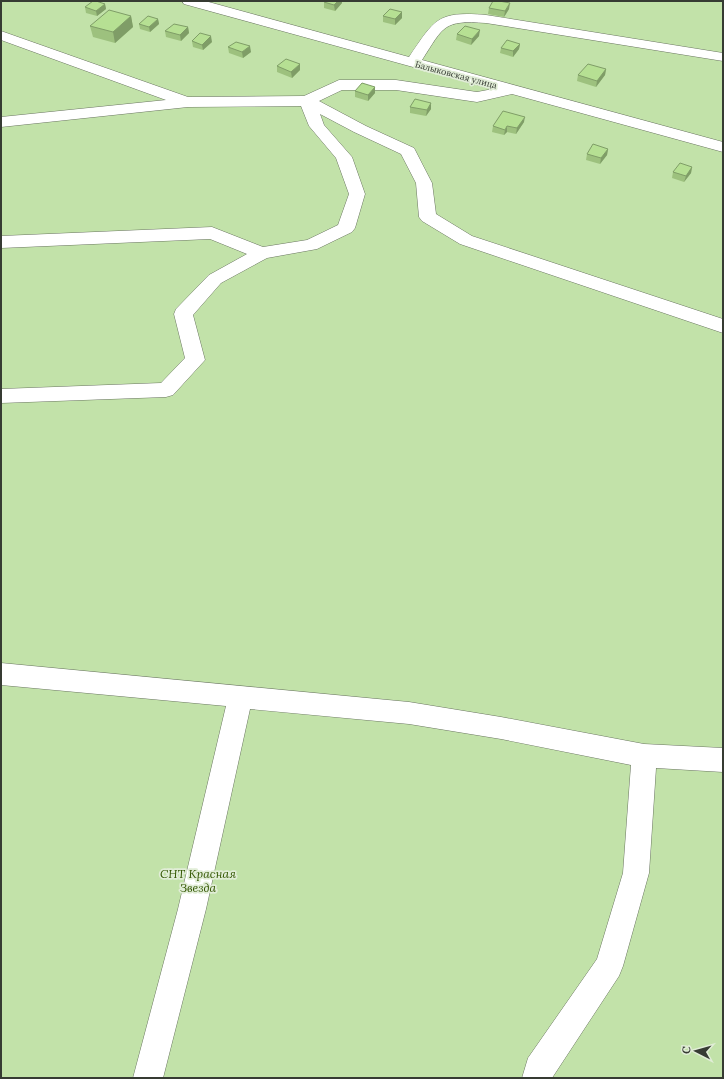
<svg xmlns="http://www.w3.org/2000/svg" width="724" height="1079" font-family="Lora,serif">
	<rect width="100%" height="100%" fill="#e1edd7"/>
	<rect fill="#c2e2a9" x="1" y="1" width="722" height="1077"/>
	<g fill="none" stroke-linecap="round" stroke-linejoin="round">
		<defs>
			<g id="minor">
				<path d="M182 1H205L409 57C435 19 437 11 486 15L723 53V61L486 23C443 20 444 26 422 60L723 142V152L512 94 477 102 396 90H342L319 101 366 126 414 148 432 183 436 214 472 236 723 319V333L460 244 422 221 419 217 416 183 401 154 354 132 320 114 324 125 352 157 365 194 355 228 352 232 317 249 267 258 221 283 193 315 205 360 173 395 166 397 1 403V389L161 383 185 358 174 314 176 309 209 275 247 254 210 239 1 248V236L212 227 263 247 307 240 338 225 349 194 336 158 309 126 301 106 188 107 1 127V117L166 100 1 40V31L188 97 304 96 339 80H396L477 92 493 89 184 4Z"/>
				<path d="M1 663 409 702 501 717 644 744 723 748V772L656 768 649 873 623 966 619 976 552 1078H522L528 1058 597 959 623 873 631 765 501 739 409 724 250 709 206 909 163 1078H133L178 909 226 706 1 685Z"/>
			</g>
		</defs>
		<use href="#minor" stroke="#6b7662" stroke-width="1"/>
		<use href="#minor" fill="#fff" fill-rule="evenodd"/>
	</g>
	<g fill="#9dc17e">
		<path d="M324 2 342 3 335 11 324 8Z"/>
		<path d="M105 4 106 9 97 16 86 13 85 7Z"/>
		<path d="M489 8 509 9 504 17 488 14Z"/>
		<path d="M402 12V18L395 25 383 22V16Z"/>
		<path d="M131 16 133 27 115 43 93 37 90 26Z"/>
		<path d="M158 19 159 24 150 32 140 29 139 24Z"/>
		<path d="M188 27 189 33 181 41 166 37 165 31Z"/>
		<path d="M457 34 479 36 471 45 456 40Z"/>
		<path d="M192 41 212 42 203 50 193 47Z"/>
		<path d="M520 44 519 49 513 57 500 53 501 48Z"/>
		<path d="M228 47 251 52 243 58 229 53Z"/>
		<path d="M277 66 300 70 292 78 277 72Z"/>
		<path d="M606 69 605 75 596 87 577 81 578 75Z"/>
		<path d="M375 87V93L368 101 355 97V91Z"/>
		<path d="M431 103V109L426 116 410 113V107Z"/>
		<path d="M524 122 516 134 507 132 504 135 492 132 493 126Z"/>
		<path d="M608 149 607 155 600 164 586 160 587 154Z"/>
		<path d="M692 167 691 173 684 182 672 178 673 172Z"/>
	</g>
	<g fill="#7f9d67">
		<path d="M338 1H342V3L335 11 334 5Z"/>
		<path d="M510 3 509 9 504 17 505 11Z"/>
		<path d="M105 4 106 9 97 16 96 11Z"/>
		<path d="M402 12V18L395 25V19Z"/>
		<path d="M131 16 133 27 115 43 113 32Z"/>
		<path d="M158 19 159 24 150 32 149 27Z"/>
		<path d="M188 27 189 33 181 41 180 35Z"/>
		<path d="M480 30 479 36 471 45 472 39Z"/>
		<path d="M211 36 212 42 203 50 202 45Z"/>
		<path d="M520 44 519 49 513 57V51Z"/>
		<path d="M250 46 251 52 243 58 242 52Z"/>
		<path d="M300 64V70L292 78 291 72Z"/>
		<path d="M606 69 605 75 596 87 597 81Z"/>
		<path d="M375 87V93L368 101V95Z"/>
		<path d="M431 103V109L426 116 427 110Z"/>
		<path d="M525 117 524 122 516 134 517 128Z"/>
		<path d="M507 126V132L504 135 505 130Z"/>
		<path d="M608 149 607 155 600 164 601 158Z"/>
		<path d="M692 167 691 173 684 182 686 176Z"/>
	</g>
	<g fill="#b6e093" stroke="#7f9d67">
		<path d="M93 1H96L105 4 96 11 85 7Z"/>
		<path d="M325 1H338L334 5 324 2Z"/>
		<path d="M493 1H499L510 3 505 11 489 8Z"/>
		<path d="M390 9 402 12 395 19 383 16Z"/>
		<path d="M109 10 131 16 113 32 90 26Z"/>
		<path d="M148 16 158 19 149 27 139 24Z"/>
		<path d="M174 24 188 27 180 35 165 31Z"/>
		<path d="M465 26 480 30 472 39 457 34Z"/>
		<path d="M200 33 211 36 202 45 192 41Z"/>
		<path d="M507 40 520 44 513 51 501 48Z"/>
		<path d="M236 42 250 46 242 52 228 47Z"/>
		<path d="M286 59 300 64 291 72 277 66Z"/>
		<path d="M588 64 606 69 597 81 578 75Z"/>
		<path d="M362 83 375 87 368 95 355 91Z"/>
		<path d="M415 99 431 103 427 110 410 107Z"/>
		<path d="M503 111 525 117 517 128 507 126 505 130 493 126Z"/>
		<path d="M593 144 608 149 601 158 587 154Z"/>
		<path d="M680 163 692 167 686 176 673 172Z"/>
	</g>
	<g text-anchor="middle" stroke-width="3.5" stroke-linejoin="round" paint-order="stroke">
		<g font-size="9" fill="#363b33" stroke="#e1edd7">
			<text transform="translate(456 75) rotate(15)" y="3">Балыковская улица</text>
		</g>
		<g font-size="12" font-style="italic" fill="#335702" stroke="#e1edd7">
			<text x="198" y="878">СНТ Красная<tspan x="198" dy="14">Звезда</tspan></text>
		</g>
	</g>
	<rect width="724" height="1079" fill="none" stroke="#363b33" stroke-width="4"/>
	<g transform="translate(696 1051) rotate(276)" stroke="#e1edd7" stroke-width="3" paint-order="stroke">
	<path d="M0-3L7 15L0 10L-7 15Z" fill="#363b33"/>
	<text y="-6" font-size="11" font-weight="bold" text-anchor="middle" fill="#363b33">С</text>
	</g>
</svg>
